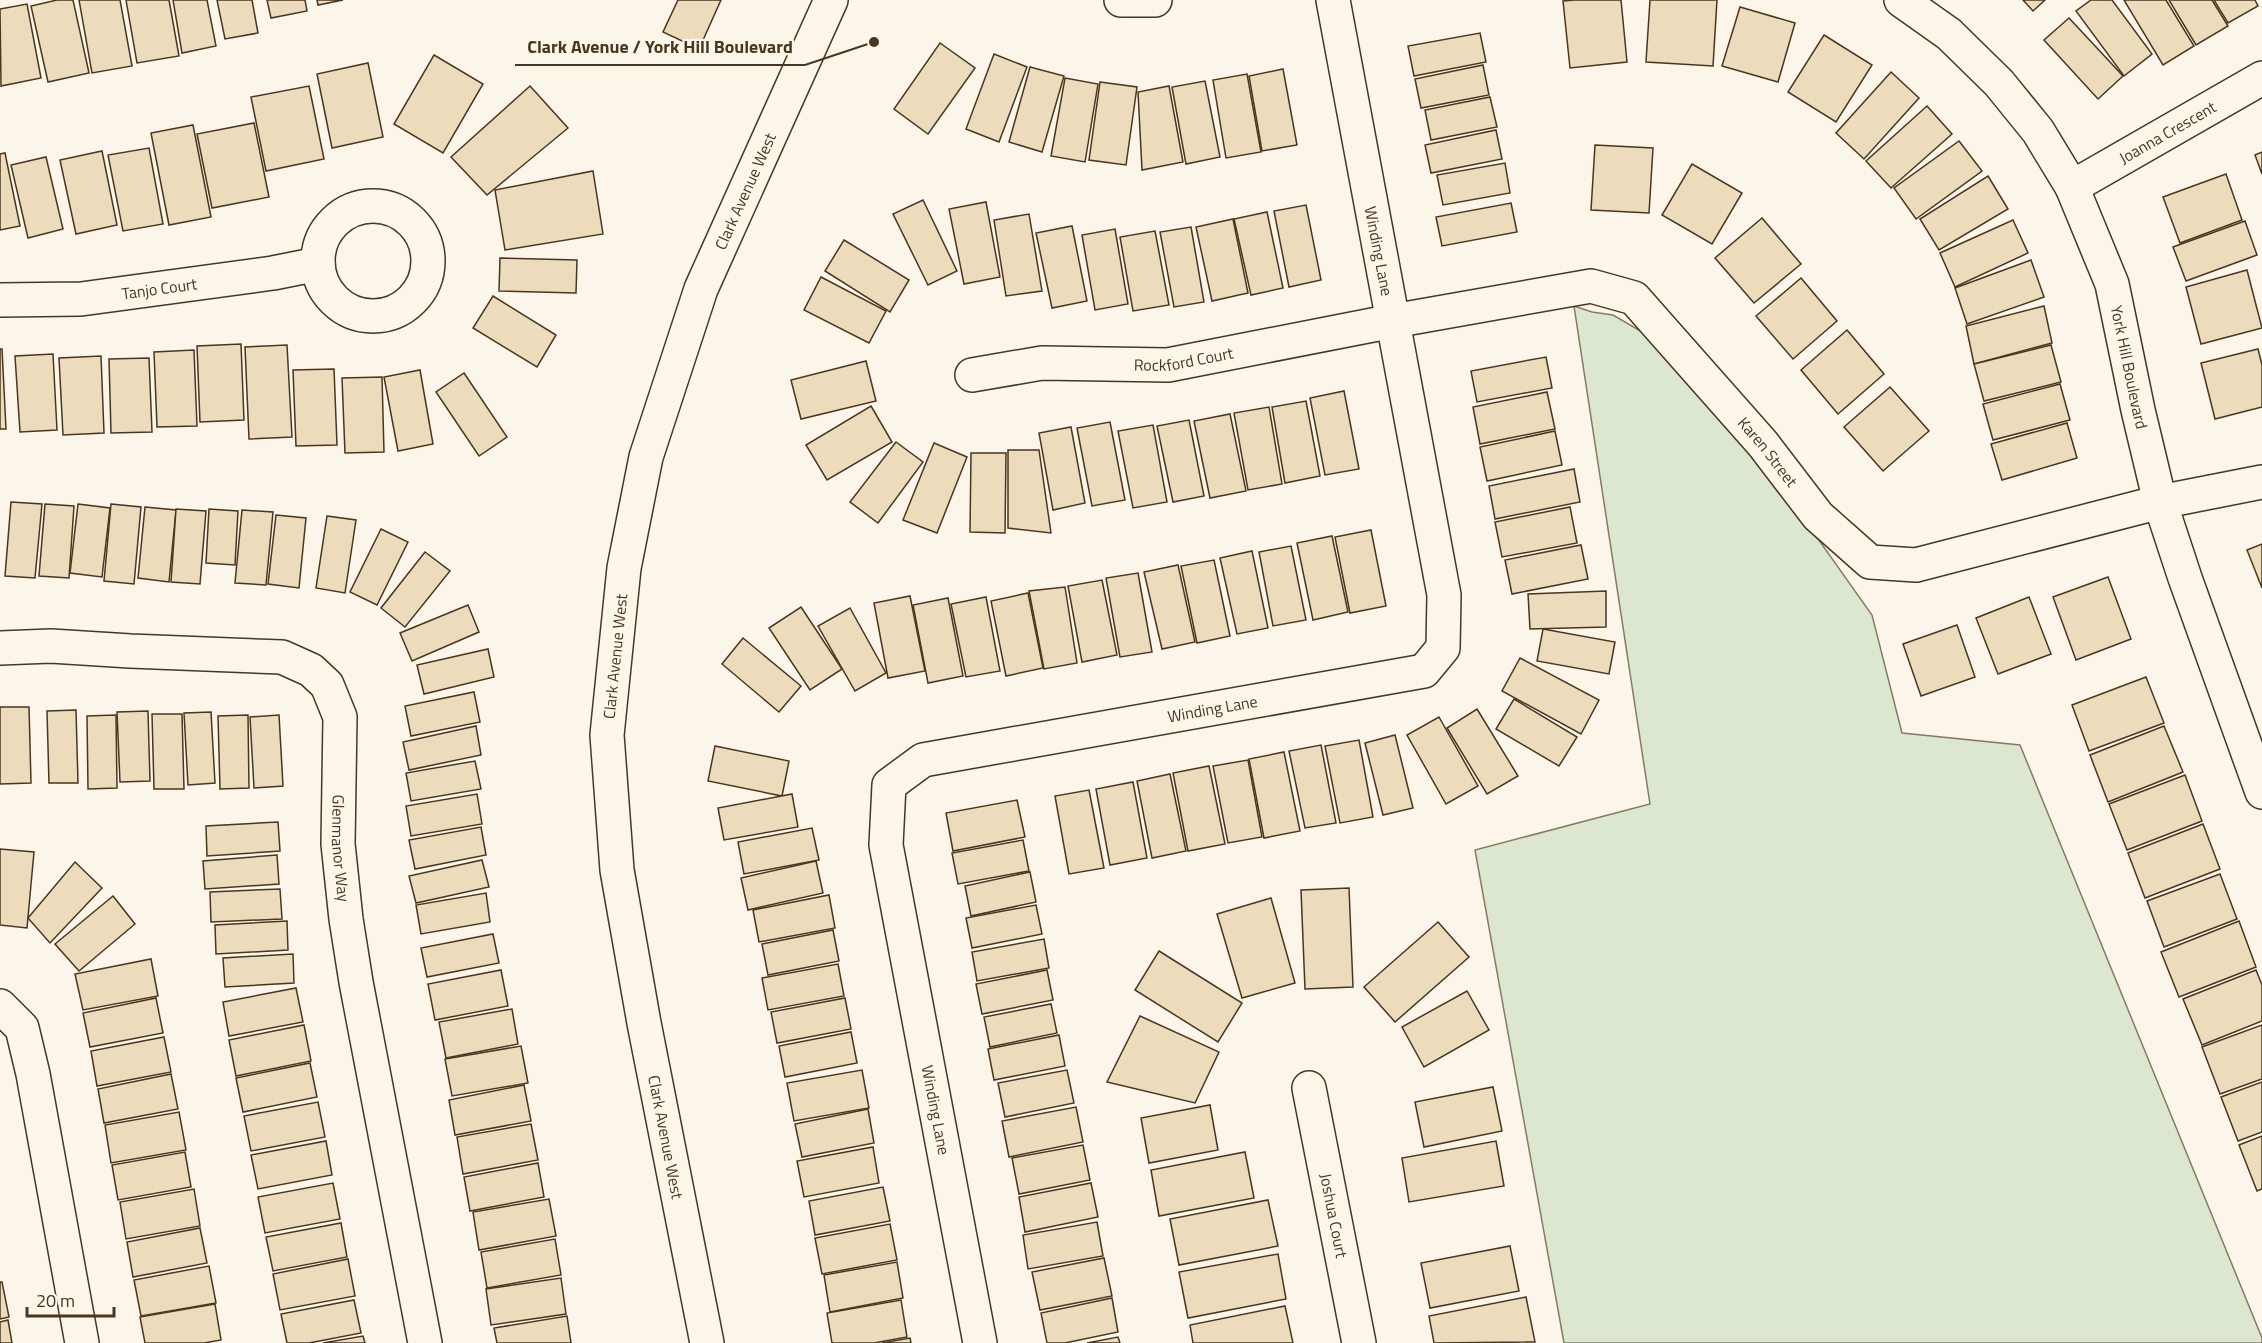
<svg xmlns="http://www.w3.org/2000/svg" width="2262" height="1343" font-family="'Titillium Web',sans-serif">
	<rect width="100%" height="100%" fill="#fbf6e9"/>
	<path fill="#dce7d0" stroke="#887966" stroke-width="1.5" d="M1574 306 1592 312 1613 315 1644 333 1794 505 1872 615 1902 733 2020 745 2262 1338V1343H1564L1475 850 1650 804Z"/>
	<g fill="#ecdcbc" stroke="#4a3520" stroke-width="1.5">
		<path d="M57 0H73L89 73 48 82 31 6Z"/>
		<path d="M79 0H120L132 66 92 73Z"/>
		<path d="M126 0H169L179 56 137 63Z"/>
		<path d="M173 0H207L216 46 182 53Z"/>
		<path d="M217 0H252L258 33 225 39Z"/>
		<path d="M267 0H305L307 11 271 18Z"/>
		<path d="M317 0H343L318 5Z"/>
		<path d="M678 0H721L699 49 663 32Z"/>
		<path d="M1574 0H1621L1627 62 1570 68 1563 1Z"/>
		<path d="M1650 0H1717L1713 66 1646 62Z"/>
		<path d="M2023 0H2045L2033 11Z"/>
		<path d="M2091 0H2112L2152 54 2124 76 2076 11Z"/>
		<path d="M2124 0H2166L2194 46 2163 65Z"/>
		<path d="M2169 0H2212L2228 26 2196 45Z"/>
		<path d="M2214 0H2255L2258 6 2228 23Z"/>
		<path d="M27 4 41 78 1 86 0 9Z"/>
		<path d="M1740 7 1795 23 1778 82 1722 66Z"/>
		<path d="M2069 18 2123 76 2098 99 2044 40Z"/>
		<path d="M1480 33 1486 62 1414 76 1408 46Z"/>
		<path d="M1824 35 1872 65 1836 122 1788 92Z"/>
		<path d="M940 43 975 68 928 134 894 109Z"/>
		<path d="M994 54 1027 67 999 142 966 129Z"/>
		<path d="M434 55 483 84 443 153 394 124Z"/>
		<path d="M368 63 383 137 332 148 317 74Z"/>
		<path d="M1483 65 1489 95 1421 108 1415 79Z"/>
		<path d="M1030 67 1064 76 1042 152 1009 142Z"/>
		<path d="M1283 69 1297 145 1262 151 1249 76Z"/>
		<path d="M1891 72 1919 98 1864 159 1836 133Z"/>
		<path d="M1247 74 1261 152 1226 158 1213 80Z"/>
		<path d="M1065 78 1098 84 1085 162 1051 156Z"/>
		<path d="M1205 81 1220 157 1186 164 1172 87Z"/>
		<path d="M1100 82 1137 87 1126 165 1089 160Z"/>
		<path d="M309 86 324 159 266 171 251 97Z"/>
		<path d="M530 86 568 128 487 195 451 157Z"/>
		<path d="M1169 86 1183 162 1142 170 1138 92Z"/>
		<path d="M1490 97 1497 127 1431 140 1425 110Z"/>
		<path d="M1927 106 1952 134 1891 188 1866 161Z"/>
		<path d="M254 123 269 197 212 208 197 134Z"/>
		<path d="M193 125 211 217 169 225 151 133Z"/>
		<path d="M1496 130 1502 159 1431 173 1425 145Z"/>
		<path d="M1959 141 1982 171 1916 219 1894 188Z"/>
		<path d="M1595 145 1653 148 1649 213 1591 210Z"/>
		<path d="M149 148 163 224 123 231 108 155Z"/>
		<path d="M102 151 117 225 76 234 60 160Z"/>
		<path d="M2262 152V174L2255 155Z"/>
		<path d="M5 153 20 226 0 230V154Z"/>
		<path d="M46 157 63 229 28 238 11 165Z"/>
		<path d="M1505 163 1510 193 1443 205 1437 175Z"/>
		<path d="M1692 164 1742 193 1712 244 1662 215Z"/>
		<path d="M593 171 603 234 505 250 495 190Z"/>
		<path d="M2226 174 2242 220 2180 243 2163 197Z"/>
		<path d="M1988 176 2008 209 1939 250 1920 219Z"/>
		<path d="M923 200 957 271 928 285 893 214Z"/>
		<path d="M986 202 1000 277 964 284 949 209Z"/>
		<path d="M1511 203 1517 232 1442 246 1436 217Z"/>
		<path d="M1306 205 1321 280 1289 287 1274 211Z"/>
		<path d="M1267 212 1283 288 1251 295 1234 219Z"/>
		<path d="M1029 214 1042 291 1006 296 994 220Z"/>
		<path d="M1762 218 1801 264 1754 303 1715 258Z"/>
		<path d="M1233 219 1248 293 1212 301 1196 227Z"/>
		<path d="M2013 220 2028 253 1955 287 1940 253Z"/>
		<path d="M2245 221 2257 255 2186 281 2173 247Z"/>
		<path d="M1072 226 1087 301 1052 308 1036 233Z"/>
		<path d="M1191 227 1204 302 1174 307 1160 232Z"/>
		<path d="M1115 229 1128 304 1095 310 1082 235Z"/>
		<path d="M1155 231 1169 305 1133 311 1120 237Z"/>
		<path d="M844 240 909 280 890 312 825 271Z"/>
		<path d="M500 258 577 260 576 293 499 291Z"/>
		<path d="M2031 260 2044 297 1967 324 1955 288Z"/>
		<path d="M2247 270 2262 328 2201 344 2186 287Z"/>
		<path d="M821 277 886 311 869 343 804 310Z"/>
		<path d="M1801 278 1837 321 1793 359 1756 316Z"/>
		<path d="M493 296 556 335 537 367 473 328Z"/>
		<path d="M2044 306 2052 343 1974 364 1966 326Z"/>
		<path d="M1847 330 1884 374 1838 414 1801 370Z"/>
		<path d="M241 344 244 420 200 422 197 346Z"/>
		<path d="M287 345 292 437 249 439 245 347Z"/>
		<path d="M2051 345 2061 382 1984 401 1974 364Z"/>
		<path d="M0 349H2L6 429H0Z"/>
		<path d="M2258 349 2262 365V407L2215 419 2201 363Z"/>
		<path d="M194 350 197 426 157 427 154 352Z"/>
		<path d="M53 354 57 430 20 432 15 356Z"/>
		<path d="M101 356 104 433 63 435 59 358Z"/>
		<path d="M1546 357 1552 388 1477 402 1471 371Z"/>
		<path d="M149 358 152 432 111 433 109 359Z"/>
		<path d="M866 361 876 401 801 419 791 380Z"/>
		<path d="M334 369 337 445 296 446 293 370Z"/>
		<path d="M420 370 433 444 398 451 384 377Z"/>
		<path d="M464 373 507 437 479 456 436 392Z"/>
		<path d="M382 377 384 452 345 453 342 378Z"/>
		<path d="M2060 384 2070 420 1993 440 1983 404Z"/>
		<path d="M1890 387 1929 431 1883 471 1844 427Z"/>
		<path d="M1344 391 1359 469 1325 475 1310 398Z"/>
		<path d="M1547 392 1555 429 1480 444 1473 407Z"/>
		<path d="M1306 401 1320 476 1285 483 1272 407Z"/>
		<path d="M871 406 892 442 827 480 806 445Z"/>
		<path d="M1269 407 1282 484 1248 490 1234 413Z"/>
		<path d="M1230 414 1246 491 1210 498 1194 421Z"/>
		<path d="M1189 420 1204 496 1173 502 1157 426Z"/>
		<path d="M1110 422 1125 500 1092 506 1077 428Z"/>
		<path d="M2067 423 2077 458 2002 480 1991 444Z"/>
		<path d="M1153 425 1167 502 1133 508 1118 431Z"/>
		<path d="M1071 427 1085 503 1053 510 1039 433Z"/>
		<path d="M1555 431 1562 465 1487 481 1480 447Z"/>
		<path d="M896 442 923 462 878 523 850 502Z"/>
		<path d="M934 443 967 457 937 533 903 520Z"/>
		<path d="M1008 450H1039L1051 533 1008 528Z"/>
		<path d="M971 453H1006L1005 533 970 532Z"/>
		<path d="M1574 469 1580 502 1495 519 1489 486Z"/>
		<path d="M11 502 42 504 35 578 5 576Z"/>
		<path d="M45 504 74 506 69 578 39 576Z"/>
		<path d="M78 504 110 508 102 577 70 573Z"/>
		<path d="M111 504 141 507 134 584 104 581Z"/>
		<path d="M145 507 176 510 169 582 138 578Z"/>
		<path d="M1570 507 1577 543 1502 557 1495 522Z"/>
		<path d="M176 509 206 511 200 584 171 582Z"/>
		<path d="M209 509 238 511 235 565 206 563Z"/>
		<path d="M242 510 273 512 266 585 235 583Z"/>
		<path d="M276 515 306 518 299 588 268 584Z"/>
		<path d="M327 516 356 520 345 593 316 588Z"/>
		<path d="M381 529 408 542 377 605 350 592Z"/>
		<path d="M1371 530 1386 606 1350 613 1335 537Z"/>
		<path d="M1332 536 1348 612 1313 620 1297 543Z"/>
		<path d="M2262 544V588L2247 550Z"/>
		<path d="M1581 545 1588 579 1512 594 1505 560Z"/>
		<path d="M1291 546 1306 620 1273 626 1259 552Z"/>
		<path d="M1252 551 1268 628 1237 634 1220 558Z"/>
		<path d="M425 552 450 571 405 627 381 608Z"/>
		<path d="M1214 560 1230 636 1197 643 1181 566Z"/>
		<path d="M1178 565 1195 642 1162 649 1144 572Z"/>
		<path d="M1138 573 1152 652 1120 657 1106 578Z"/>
		<path d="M2108 577 2131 639 2076 660 2053 597Z"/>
		<path d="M1102 580 1117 655 1082 662 1068 586Z"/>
		<path d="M1065 587 1077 663 1044 669 1029 591Z"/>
		<path d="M1606 591V627L1530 629 1528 594Z"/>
		<path d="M1028 593 1043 668 1006 676 991 601Z"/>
		<path d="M910 596 925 671 888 678 874 603Z"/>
		<path d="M986 597 1000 671 966 677 951 604Z"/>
		<path d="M2029 597 2051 654 1998 674 1976 618Z"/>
		<path d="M948 598 963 676 928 683 913 605Z"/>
		<path d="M468 605 479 632 412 661 400 633Z"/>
		<path d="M801 607 842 669 810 690 769 628Z"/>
		<path d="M850 608 886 673 855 691 818 626Z"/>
		<path d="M1957 625 1975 677 1921 696 1903 644Z"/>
		<path d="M1543 629 1615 642 1609 674 1537 661Z"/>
		<path d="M743 638 801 686 779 712 722 664Z"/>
		<path d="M488 649 494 677 424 694 417 665Z"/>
		<path d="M1520 658 1599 700 1581 734 1502 691Z"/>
		<path d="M2146 677 2164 723 2089 751 2072 705Z"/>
		<path d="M474 692 480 722 411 736 405 706Z"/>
		<path d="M1514 699 1577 737 1559 766 1496 729Z"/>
		<path d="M0 707H29L31 783 0 784Z"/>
		<path d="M1477 709 1518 776 1487 794 1447 728Z"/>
		<path d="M76 710 78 783H49L47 711Z"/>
		<path d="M148 711 150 781 120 782 117 712Z"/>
		<path d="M211 712 215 783 188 785 184 713Z"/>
		<path d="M152 714H182L184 789H154Z"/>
		<path d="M116 715 117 788 88 789 87 716Z"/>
		<path d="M248 715 249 788 220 789 218 716Z"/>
		<path d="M279 715 283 786 254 788 250 717Z"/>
		<path d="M1439 717 1478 786 1446 804 1407 735Z"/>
		<path d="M476 726 481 755 409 770 403 742Z"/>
		<path d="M2164 726 2183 772 2108 802 2090 755Z"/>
		<path d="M1395 735 1413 808 1383 815 1365 743Z"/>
		<path d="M1359 740 1373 817 1340 823 1325 746Z"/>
		<path d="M1321 745 1336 823 1305 828 1289 751Z"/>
		<path d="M715 746 789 761 782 796 708 781Z"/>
		<path d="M1284 752 1300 831 1264 838 1249 759Z"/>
		<path d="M1248 760 1262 837 1228 843 1213 766Z"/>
		<path d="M475 761 481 789 411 801 406 773Z"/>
		<path d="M1209 766 1225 844 1188 851 1173 773Z"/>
		<path d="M1170 774 1186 851 1152 858 1137 781Z"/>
		<path d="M2185 775 2202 821 2127 850 2109 804Z"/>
		<path d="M1133 782 1147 858 1110 865 1096 789Z"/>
		<path d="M1089 790 1104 868 1069 874 1055 796Z"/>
		<path d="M477 794 482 824 411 836 406 806Z"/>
		<path d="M792 794 798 827 724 840 718 808Z"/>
		<path d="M1017 800 1025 837 953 851 946 813Z"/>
		<path d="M278 822 280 851 207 856 206 826Z"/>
		<path d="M2203 824 2220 869 2145 898 2128 853Z"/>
		<path d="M481 827 486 855 415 869 409 840Z"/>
		<path d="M812 828 819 860 744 874 738 842Z"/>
		<path d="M1023 840 1029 871 958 884 952 853Z"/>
		<path d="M0 849 34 852 27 928 0 925Z"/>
		<path d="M277 855 279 884 205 889 203 861Z"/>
		<path d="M482 860 489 887 416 903 409 876Z"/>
		<path d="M816 861 823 893 748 910 741 878Z"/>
		<path d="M75 862 102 888 50 943 28 918Z"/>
		<path d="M1030 872 1036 902 971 916 965 886Z"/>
		<path d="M2220 874 2237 919 2164 947 2147 901Z"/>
		<path d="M1349 888 1353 987 1305 989 1301 890Z"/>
		<path d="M280 889 282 919 211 922 210 892Z"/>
		<path d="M486 893 490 922 421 934 416 905Z"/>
		<path d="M829 895 835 928 759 942 753 910Z"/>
		<path d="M113 896 135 924 79 971 55 944Z"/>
		<path d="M1271 898 1295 983 1242 998 1217 914Z"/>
		<path d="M1036 905 1042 934 972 948 966 918Z"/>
		<path d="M287 921 288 950 216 954 215 925Z"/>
		<path d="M2239 921 2256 967 2179 997 2161 952Z"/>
		<path d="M1438 922 1469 957 1395 1022 1364 987Z"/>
		<path d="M833 930 839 961 768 975 762 944Z"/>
		<path d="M493 934 499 963 427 977 421 948Z"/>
		<path d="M1044 939 1049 968 977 981 972 952Z"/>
		<path d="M1159 951 1242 1003 1218 1042 1135 990Z"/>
		<path d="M293 954 294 983 225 987 223 958Z"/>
		<path d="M151 959 158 996 83 1010 75 974Z"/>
		<path d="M838 964 844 996 768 1010 762 978Z"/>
		<path d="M501 970 508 1006 435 1020 428 984Z"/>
		<path d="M1047 970 1053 1000 982 1014 976 984Z"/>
		<path d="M2256 970 2262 985V1021L2202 1045 2183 999Z"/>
		<path d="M296 988 303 1022 229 1036 223 1002Z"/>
		<path d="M1467 991 1489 1030 1424 1067 1402 1027Z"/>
		<path d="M156 998 163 1033 90 1047 83 1013Z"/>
		<path d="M845 998 851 1029 777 1043 771 1012Z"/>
		<path d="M1051 1004 1057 1033 990 1047 984 1017Z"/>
		<path d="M512 1009 518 1044 446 1058 439 1022Z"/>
		<path d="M1140 1016 1219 1052 1195 1103 1107 1082Z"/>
		<path d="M304 1025 311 1061 236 1076 229 1040Z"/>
		<path d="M2262 1025V1079L2220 1094 2202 1047Z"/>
		<path d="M851 1032 857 1063 785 1077 779 1046Z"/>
		<path d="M1059 1035 1065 1066 994 1080 988 1049Z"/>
		<path d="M164 1037 171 1072 97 1086 91 1051Z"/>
		<path d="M521 1046 528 1083 452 1096 445 1059Z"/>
		<path d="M310 1063 317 1097 243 1112 236 1078Z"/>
		<path d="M862 1070 869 1108 794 1121 787 1083Z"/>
		<path d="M1067 1070 1074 1103 1005 1117 998 1083Z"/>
		<path d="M171 1074 178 1109 104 1123 98 1089Z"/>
		<path d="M2262 1082V1132L2238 1141 2221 1097Z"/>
		<path d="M524 1085 531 1121 455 1135 449 1100Z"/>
		<path d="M1493 1087 1502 1131 1424 1147 1415 1102Z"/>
		<path d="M318 1102 325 1137 251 1151 244 1116Z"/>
		<path d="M1210 1105 1218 1150 1149 1163 1141 1118Z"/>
		<path d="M1076 1107 1083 1142 1009 1157 1002 1121Z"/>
		<path d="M868 1109 874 1143 802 1157 795 1124Z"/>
		<path d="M179 1112 186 1150 111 1163 105 1125Z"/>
		<path d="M531 1124 538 1160 463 1174 457 1137Z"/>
		<path d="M2262 1136V1189L2257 1191 2239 1145Z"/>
		<path d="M326 1141 332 1175 258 1189 251 1155Z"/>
		<path d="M1496 1141 1504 1186 1409 1202 1402 1158Z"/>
		<path d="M1083 1145 1090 1180 1019 1194 1012 1158Z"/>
		<path d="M873 1147 879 1183 804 1197 797 1161Z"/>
		<path d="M185 1152 191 1187 118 1200 112 1165Z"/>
		<path d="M1245 1152 1254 1198 1159 1216 1151 1170Z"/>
		<path d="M538 1163 544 1197 470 1211 464 1177Z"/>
		<path d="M333 1183 340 1219 265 1233 258 1197Z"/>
		<path d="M1091 1183 1098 1217 1025 1232 1019 1197Z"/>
		<path d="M883 1187 890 1221 815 1235 809 1201Z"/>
		<path d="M194 1189 200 1226 126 1239 120 1202Z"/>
		<path d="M549 1199 556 1236 479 1250 473 1212Z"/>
		<path d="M1268 1200 1278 1246 1179 1265 1170 1219Z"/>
		<path d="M1097 1222 1103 1256 1028 1269 1023 1235Z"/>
		<path d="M341 1223 347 1257 273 1271 266 1237Z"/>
		<path d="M890 1224 897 1260 822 1274 815 1238Z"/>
		<path d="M200 1228 207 1263 133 1277 127 1242Z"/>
		<path d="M555 1239 561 1275 487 1288 481 1252Z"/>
		<path d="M1510 1246 1519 1291 1430 1308 1421 1263Z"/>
		<path d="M1278 1254 1286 1299 1188 1318 1179 1272Z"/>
		<path d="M1104 1258 1112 1296 1040 1310 1032 1272Z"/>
		<path d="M348 1259 355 1296 280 1310 273 1274Z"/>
		<path d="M897 1262 903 1298 830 1312 824 1275Z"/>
		<path d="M209 1266 216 1303 141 1316 134 1280Z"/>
		<path d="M561 1278 566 1314 491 1325 486 1289Z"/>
		<path d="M0 1282H2L9 1317 0 1319Z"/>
		<path d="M1526 1297 1535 1342 1434 1343 1429 1316Z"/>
		<path d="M1112 1298 1118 1332 1065 1343H1047L1041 1313Z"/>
		<path d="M354 1300 361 1333 309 1343H287L281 1314Z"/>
		<path d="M901 1300 907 1337 874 1343H832L827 1313Z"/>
		<path d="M215 1304 221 1340 204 1343H145L140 1317Z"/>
		<path d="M1285 1306 1293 1343H1193L1190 1325Z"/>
		<path d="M567 1316 571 1343H497L494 1328Z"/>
		<path d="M8 1320 12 1343H0V1322Z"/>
		<path d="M363 1336 365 1343H323Z"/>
		<path d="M1118 1337 1120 1343H1087Z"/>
		<path d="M910 1338 911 1343H882Z"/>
	</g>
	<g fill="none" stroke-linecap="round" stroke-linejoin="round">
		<defs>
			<g id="minor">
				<path d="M1121 0H1155"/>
				<path id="s1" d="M1901 0 1949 34 1999 83 2038 131 2072 187 2112 284 2138 410 2160 502 2185 578 2262 792"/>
				<path id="s2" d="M2072 187 2262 78"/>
				<circle cx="373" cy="261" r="55"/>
				<path id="s3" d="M0 300 81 299 273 273 318 264"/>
				<path id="s4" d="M972 375 1042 363 1168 365 1393 321 1591 286 1634 298 1763 444 1818 516 1870 562 1916 565 2160 502 2262 482"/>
				<path id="s5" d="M0 648 51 646 130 651 282 657 311 670 327 685 340 717 338 844 346 919 356 982 425 1343"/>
				<path d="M0 1006 22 1028 33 1074 82 1343"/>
				<path id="s6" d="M1309 1088 1359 1343"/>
				<path id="s7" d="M707 1343 644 1023 617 870 607 735 624 568 646 457 701 289 831 0"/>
				<path id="s8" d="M980 1343 886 845 889 785 923 760 1424 671 1443 648 1444 595 1333 0"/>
			</g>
		</defs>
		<use href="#minor" stroke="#4a3520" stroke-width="36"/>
		<use href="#minor" stroke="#fbf6e9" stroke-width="33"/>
	</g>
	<g text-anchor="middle" stroke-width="4.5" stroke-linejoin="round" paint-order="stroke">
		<g font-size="16" fill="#4a3520" stroke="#fbf6e9">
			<text dy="6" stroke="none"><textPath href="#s2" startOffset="110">Joanna Crescent</textPath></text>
			<text dy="6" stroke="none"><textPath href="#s7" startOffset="1182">Clark Avenue West</textPath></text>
			<text transform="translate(1379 251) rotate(79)" y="6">Winding Lane</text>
			<text dy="6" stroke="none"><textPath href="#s3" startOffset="160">Tanjo Court</textPath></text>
			<text dy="6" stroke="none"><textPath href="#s4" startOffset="213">Rockford Court</textPath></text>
			<text dy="6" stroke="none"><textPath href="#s1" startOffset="446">York Hill Boulevard</textPath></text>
			<text dy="6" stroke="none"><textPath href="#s4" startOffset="876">Karen Street</textPath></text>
			<text dy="6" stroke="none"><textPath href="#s7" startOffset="696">Clark Avenue West</textPath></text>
			<text dy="6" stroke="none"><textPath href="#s8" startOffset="903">Winding Lane</textPath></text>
			<text dy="6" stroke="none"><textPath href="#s5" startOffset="502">Glenmanor Way</textPath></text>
			<text transform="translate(936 1110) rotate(79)" y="6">Winding Lane</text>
			<text transform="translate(666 1137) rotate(79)" y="6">Clark Avenue West</text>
			<text dy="6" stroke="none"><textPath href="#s6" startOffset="130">Joshua Court</textPath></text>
		</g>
	</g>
	<path fill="none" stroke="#4a3520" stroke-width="2" d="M874 42L805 65H515"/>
	<circle fill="#4a3520" stroke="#fbf6e9" stroke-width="2" cx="874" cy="42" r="6"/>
	<g font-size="18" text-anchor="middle" font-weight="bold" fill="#4a3520" stroke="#fbf6e9" stroke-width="4.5" stroke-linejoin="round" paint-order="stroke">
		<text x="660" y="53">Clark Avenue / York Hill Boulevard</text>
	</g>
	<path d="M27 1307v9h87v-9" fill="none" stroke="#4a3520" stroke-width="3"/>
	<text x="36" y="1307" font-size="18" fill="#4a3520" stroke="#fbf6e9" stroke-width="4.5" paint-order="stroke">20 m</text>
</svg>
